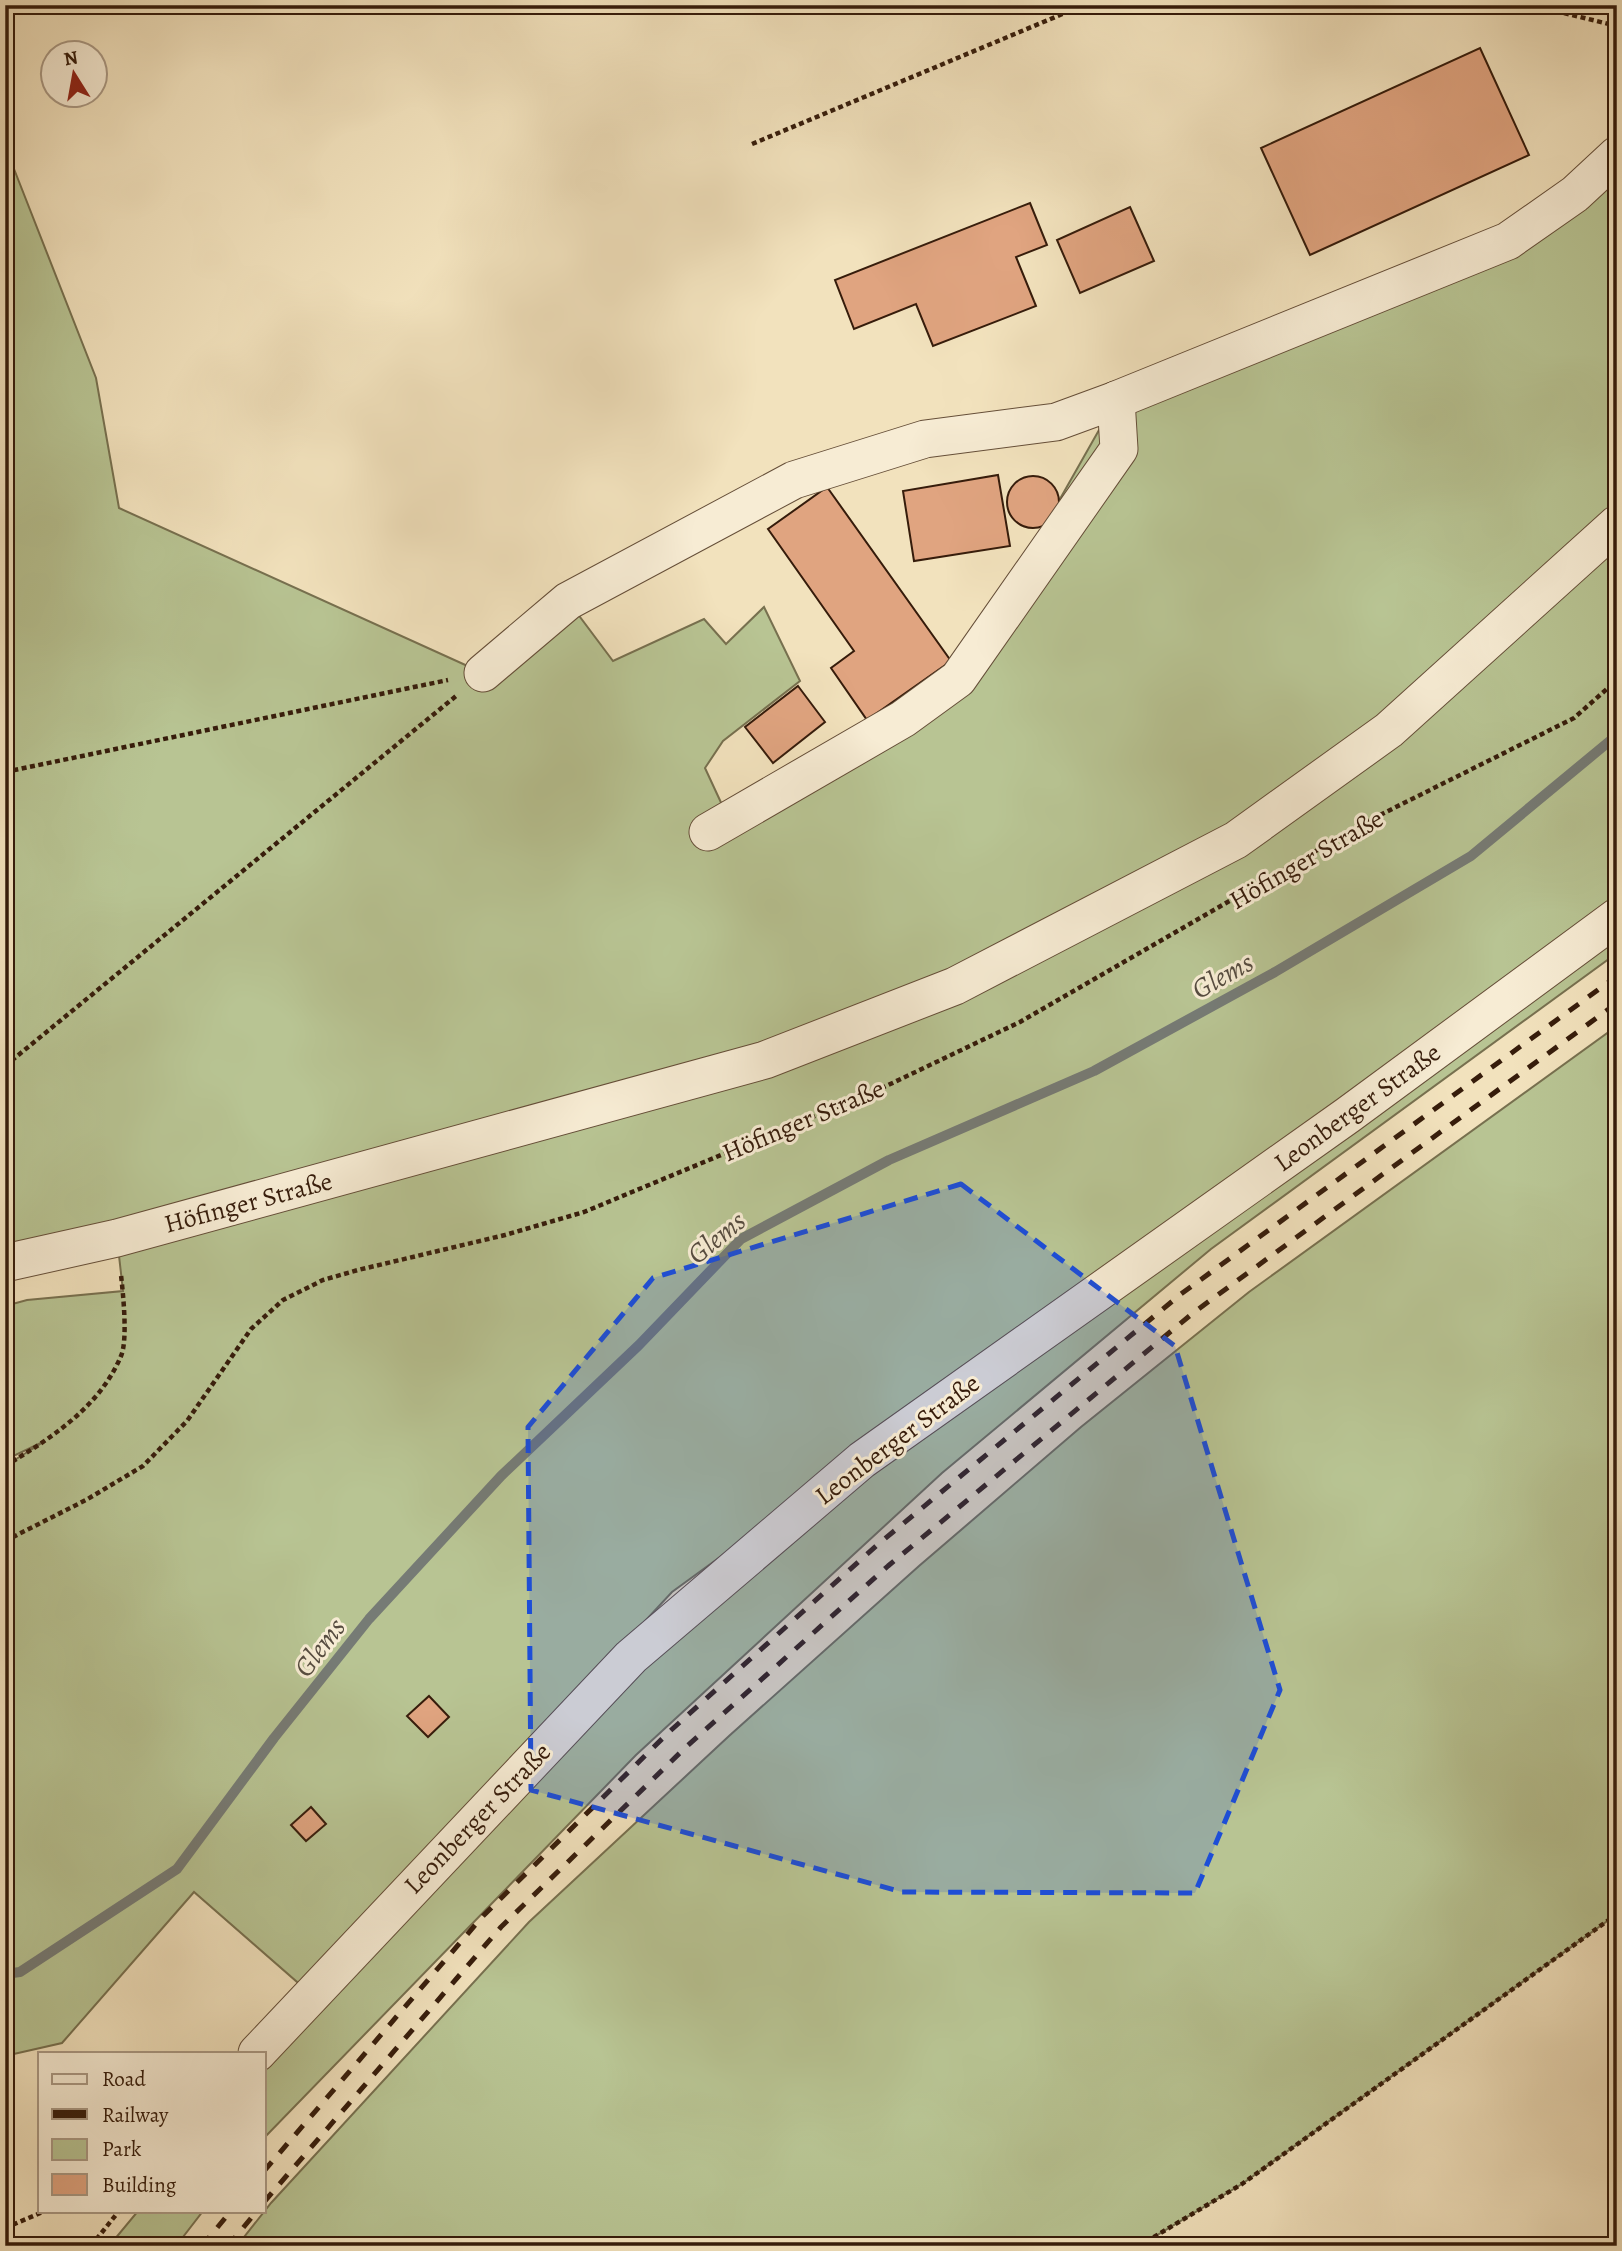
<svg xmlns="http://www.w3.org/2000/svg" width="1622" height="2251" font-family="Alegreya,serif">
	<rect width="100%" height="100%" fill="#f2e2bd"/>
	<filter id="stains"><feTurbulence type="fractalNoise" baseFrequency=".00286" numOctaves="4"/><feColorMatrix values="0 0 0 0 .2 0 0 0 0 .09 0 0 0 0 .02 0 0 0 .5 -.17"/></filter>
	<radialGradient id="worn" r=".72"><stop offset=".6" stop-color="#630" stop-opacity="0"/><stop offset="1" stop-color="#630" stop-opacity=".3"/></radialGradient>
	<g fill="#b8c493" stroke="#77704f" stroke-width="2">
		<path d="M5 146 96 378 119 508 483 673 568 601 613 661 704 619 726 644 764 607 800 681 723 741 705 768 724 809 958 679 1116 400 1617 177V905L672 1592 304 1988 194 1892 62 2043 5 2056V1466L45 1441 5 1460V1306L27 1300 123 1291 117 1238 5 1263V498L9 496 5 485Z"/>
		<path d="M1617 908V953L1211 1249 942 1473 636 1755 264 2138V2065L635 1666 866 1467Z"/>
		<path d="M1617 1026V1914L1242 2184 1139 2246H237L271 2203 529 1922 729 1736 919 1566 1081 1427 1249 1292Z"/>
		<path d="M138 2211H203L176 2246H109Z"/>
	</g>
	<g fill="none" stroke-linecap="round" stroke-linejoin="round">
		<path stroke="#767b75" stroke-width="10" d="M5 1974 20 1972 177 1869 274 1738 369 1619 501 1476 639 1345 741 1239 889 1160 1094 1071 1275 972 1471 856 1617 735"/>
	</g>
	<g fill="#e0a480" stroke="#361c0b" stroke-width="2">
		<path d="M1480 48 1529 155 1310 255 1261 148Z"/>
		<path d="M1030 203 1047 245 1016 257 1036 306 933 346 916 304 854 329 835 280Z"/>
		<path d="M1130 207 1154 261 1080 293 1057 240Z"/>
		<path d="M998 475 1010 546 914 561 903 491Z"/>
		<circle cx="1033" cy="502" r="26"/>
		<path d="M827 487 951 661 867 720 831 668 854 651 768 529Z"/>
		<path d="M798 686 825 722 773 763 745 727Z"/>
		<path d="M429 1696 449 1717 428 1737 407 1716Z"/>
		<path d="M311 1807 326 1824 306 1841 291 1825Z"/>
	</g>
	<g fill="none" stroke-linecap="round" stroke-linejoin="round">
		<defs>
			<g id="minor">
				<path d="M483 673 568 601 794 480 925 439 1056 422 1116 400 1508 241 1575 194 1617 155"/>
				<path d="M708 832 903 719 958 679 1119 449 1116 400"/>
				<path d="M5 1263 117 1238 765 1060 955 986 1236 840 1389 730 1617 524"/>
				<path d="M257 2053 631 1657 862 1460 1348 1115 1617 917"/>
			</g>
		</defs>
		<use href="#minor" stroke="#654e38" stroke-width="39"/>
		<g stroke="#361c0b" stroke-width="4.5" stroke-dasharray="5 3.5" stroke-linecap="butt">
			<path d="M1531 5 1617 26"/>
			<path d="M752 144 1084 5"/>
			<path d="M5 772 448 680"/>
			<path d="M5 1066 456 696"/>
			<path d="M5 1466C51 1438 99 1408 121 1356 128 1340 123 1293 121 1275"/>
			<path d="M5 1541 86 1500 143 1466 187 1421 251 1329 283 1300 323 1280 358 1270 505 1235 584 1212 882 1088 1020 1022 1366 822 1574 718 1617 680"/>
			<path d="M5 2228 45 2211"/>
			<path d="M91 2246 119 2211"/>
			<path d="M1139 2246 1242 2184 1617 1914"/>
		</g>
		<use href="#minor" stroke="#f7ecd4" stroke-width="37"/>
		<g stroke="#361c0b" stroke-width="5" stroke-dasharray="12 12" stroke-linecap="butt">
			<path d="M264 2171 483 1916 669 1732 876 1546 1181 1294 1617 976"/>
			<path d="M264 2202 501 1927 686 1747 888 1566 1193 1313 1617 1003"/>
			<path d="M202 2246 231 2211"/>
			<path d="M228 2246 257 2211"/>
		</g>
	</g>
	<path fill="#1d4ed8" fill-opacity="0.2" stroke="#1d4ed8" stroke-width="5" stroke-dasharray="14 9" stroke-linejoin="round" d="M961 1184 1175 1346 1280 1690 1195 1893 902 1892 531 1790 528 1427 653 1278Z"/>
	<g text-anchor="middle" stroke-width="6" stroke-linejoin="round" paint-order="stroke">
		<g font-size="26" fill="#361c0b" stroke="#f7ecd4">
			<text transform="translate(1306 859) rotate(-30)" y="9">Höfinger Straße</text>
			<text transform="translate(1357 1107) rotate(-36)" y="9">Leonberger Straße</text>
			<text transform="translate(803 1120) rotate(-23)" y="9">Höfinger Straße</text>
			<text transform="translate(248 1202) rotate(-15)" y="9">Höfinger Straße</text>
			<text transform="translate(897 1439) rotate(-37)" y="9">Leonberger Straße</text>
			<text transform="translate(477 1818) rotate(-46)" y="9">Leonberger Straße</text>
		</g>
		<g font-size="28" font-style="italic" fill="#564c40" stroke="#f7ecd4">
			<text transform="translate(1222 975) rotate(-29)" y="10">Glems</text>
			<text transform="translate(716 1237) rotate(-39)" y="10">Glems</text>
			<text transform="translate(319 1647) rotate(-53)" y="10">Glems</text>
		</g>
	</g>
	<rect width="1622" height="2251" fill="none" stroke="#f2e2bd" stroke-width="28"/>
	<rect x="7" y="7" width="1608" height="2237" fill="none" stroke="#361c0b" stroke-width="3.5"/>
	<rect x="14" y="14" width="1594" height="2223" fill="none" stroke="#361c0b" stroke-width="2"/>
	<rect x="38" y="2052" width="228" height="161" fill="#f7ecd4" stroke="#aa9984" stroke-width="2"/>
	<rect x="52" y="2074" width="35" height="10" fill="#f7ecd4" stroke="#aa9984" stroke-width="2"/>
	<text x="102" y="2086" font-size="21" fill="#361c0b">Road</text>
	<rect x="52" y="2109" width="35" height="10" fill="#361c0b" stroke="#aa9984" stroke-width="2"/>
	<text x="102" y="2122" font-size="21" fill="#361c0b">Railway</text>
	<rect x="52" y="2139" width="35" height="21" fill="#b8c493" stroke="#aa9984" stroke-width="2"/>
	<text x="102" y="2156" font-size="21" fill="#361c0b">Park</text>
	<rect x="52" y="2174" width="35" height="21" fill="#e0a480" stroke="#aa9984" stroke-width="2"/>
	<text x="102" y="2192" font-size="21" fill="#361c0b">Building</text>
	<g transform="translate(74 74) rotate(349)"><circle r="33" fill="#f7ecd4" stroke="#aa9984" stroke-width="2"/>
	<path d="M0-5L12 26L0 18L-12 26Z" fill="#8f2418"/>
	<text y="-10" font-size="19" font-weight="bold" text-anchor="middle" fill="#361c0b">N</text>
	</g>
	<rect width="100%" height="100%" filter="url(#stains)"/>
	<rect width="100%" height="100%" fill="url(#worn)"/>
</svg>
